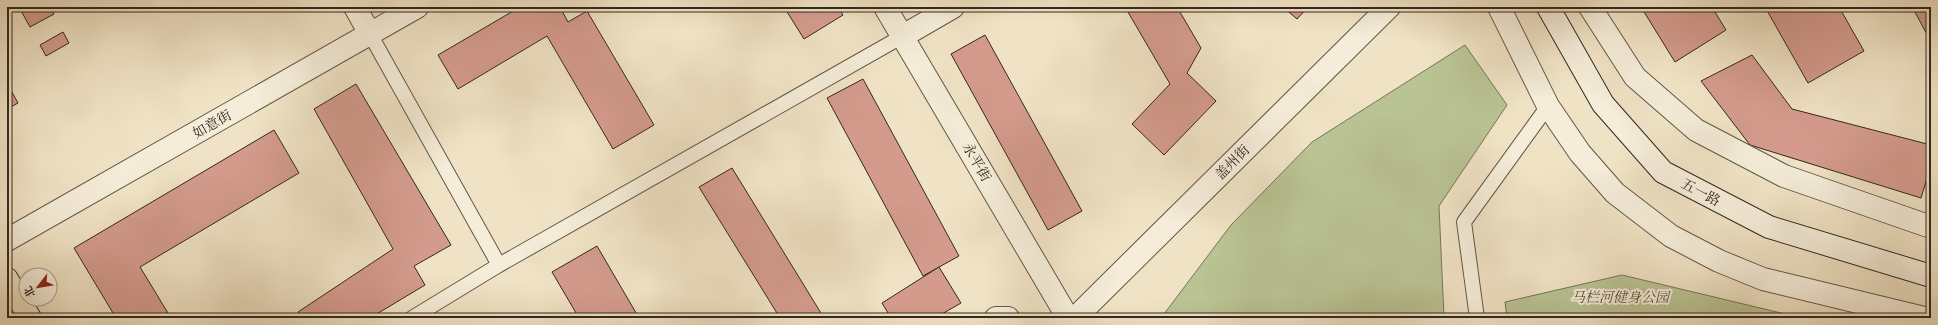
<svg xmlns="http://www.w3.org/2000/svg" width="1938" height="325" font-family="Cardo,'Noto Serif SC',serif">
	<rect width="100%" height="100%" fill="#f0e3c5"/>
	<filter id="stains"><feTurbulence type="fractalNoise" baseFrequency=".005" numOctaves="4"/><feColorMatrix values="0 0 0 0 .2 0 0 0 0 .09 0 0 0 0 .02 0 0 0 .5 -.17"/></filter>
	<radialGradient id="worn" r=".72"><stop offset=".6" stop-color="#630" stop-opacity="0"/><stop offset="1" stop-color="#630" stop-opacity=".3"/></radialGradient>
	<g fill="#bac394" stroke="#76765a">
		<path d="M1465 45 1507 105 1439 206 1444 318H1161L1231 225 1312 142Z"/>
		<path d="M1622 275 1802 318H1507L1505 302Z"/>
	</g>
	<g fill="#d49b8d" stroke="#32281f">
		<path d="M19 7H50L54 14 30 27Z"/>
		<path d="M520 7H560L568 22 587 11 654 125 613 149 547 36 458 89 438 55Z"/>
		<path d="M784 7H838L843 15 804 39Z"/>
		<path d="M1125 7H1177L1201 48 1187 73 1216 101 1164 155 1132 124 1170 84Z"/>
		<path d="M1283 7H1308L1297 19Z"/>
		<path d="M1641 7H1712L1726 30 1675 62Z"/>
		<path d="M1765 7H1839L1864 51 1808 83Z"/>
		<path d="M1925 7H1931V42L1915 12Z"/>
		<path d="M63 32 69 43 46 56 40 45Z"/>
		<path d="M985 35 1082 211 1048 230 951 54Z"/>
		<path d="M1752 55 1792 109 1931 145V165L1921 198 1750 145 1701 81Z"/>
		<path d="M863 79 959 256 923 276 827 98Z"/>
		<path d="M7 83 18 103 7 109Z"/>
		<path d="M356 84 451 245 414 266 425 285 370 318H301L298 312 393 249 314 109Z"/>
		<path d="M274 130 299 173 140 267 171 318H116L74 248Z"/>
		<path d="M732 168 824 318H780L699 187Z"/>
		<path d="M597 246 639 318H579L552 272Z"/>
		<path d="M939 267 961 303 935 318H891L882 303Z"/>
	</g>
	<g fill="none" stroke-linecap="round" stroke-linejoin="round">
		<defs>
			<g id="service">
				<path d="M370 34 499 265"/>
				<path d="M412 318 499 265 903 36"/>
				<path d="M1477 318 1464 222 1548 106"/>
			</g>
			<g id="minor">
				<path d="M355 7 370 34"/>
				<path d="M885 7 1068 318"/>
				<path d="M7 240 417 7"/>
				<path d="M996 318H1008"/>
			</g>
			<g id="tertiary">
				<path d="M1499 7 1548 106 1580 153 1615 193 1671 236 1719 261 1763 279 1924 318"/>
				<path d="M1590 7 1635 77 1696 130 1784 176 1931 227"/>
				<path d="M903 36 953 7"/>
				<path d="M1075 318 1389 7"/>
			</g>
			<path id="secondary" d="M1548 7 1603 104 1663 172 1769 227 1931 276"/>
			<path id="primary" d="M7 279 30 318"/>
		</defs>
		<use href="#service" stroke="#625748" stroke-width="16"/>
		<use href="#minor" stroke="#625748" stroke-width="24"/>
		<use href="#tertiary" stroke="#625748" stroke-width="24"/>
		<use href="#secondary" stroke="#32281f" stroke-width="24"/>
		<use href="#primary" stroke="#32281f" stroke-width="24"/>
		<use href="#service" stroke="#f5edd9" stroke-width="14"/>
		<use href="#minor" stroke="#f5edd9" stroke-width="22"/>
		<use href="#tertiary" stroke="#f5edd9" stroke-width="22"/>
		<use href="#secondary" stroke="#f5edd9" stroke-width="22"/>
		<use href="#primary" stroke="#f0e3c5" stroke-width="22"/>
	</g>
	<g text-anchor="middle" stroke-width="4" stroke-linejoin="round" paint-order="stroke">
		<g font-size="14" fill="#32281f" stroke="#f5edd9">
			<text transform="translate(212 124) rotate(-30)" y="5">如意街</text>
			<text transform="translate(977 162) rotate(60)" y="5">永平街</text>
			<text transform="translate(1232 162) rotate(-45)" y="5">盖州街</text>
			<text transform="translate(1701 192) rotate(28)" y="5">五一路</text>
		</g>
		<g font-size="14" font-style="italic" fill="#544f3c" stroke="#f5edd9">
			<text x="1620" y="302">马栏河健身公园</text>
		</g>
	</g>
	<rect width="1938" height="325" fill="none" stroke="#f0e3c5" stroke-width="24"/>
	<rect x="8" y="8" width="1922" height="309" fill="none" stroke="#32281f" stroke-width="2"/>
	<rect x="12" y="12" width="1914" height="301" fill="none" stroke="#32281f"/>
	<g transform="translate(38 287) rotate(239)"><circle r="19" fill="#f5edd9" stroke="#a79e8f"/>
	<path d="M0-3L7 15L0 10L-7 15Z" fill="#8f2418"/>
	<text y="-6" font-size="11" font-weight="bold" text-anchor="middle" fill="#32281f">北</text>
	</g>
	<rect width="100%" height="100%" filter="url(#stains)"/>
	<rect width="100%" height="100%" fill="url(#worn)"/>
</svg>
